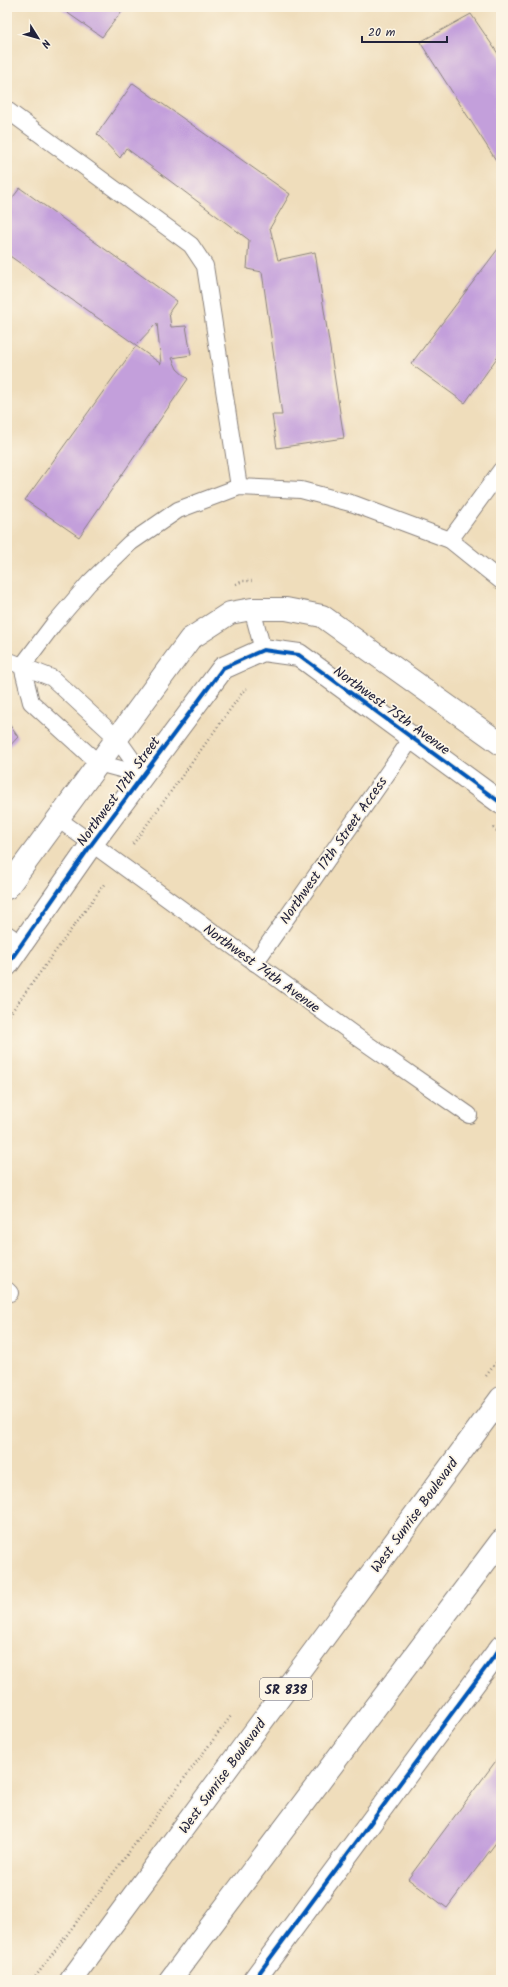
<svg xmlns="http://www.w3.org/2000/svg" width="508" height="1987" font-family="Kalam,sans-serif">
	<rect width="100%" height="100%" fill="#fcf5e5"/>
	<filter id="ink" filterUnits="userSpaceOnUse"><feTurbulence type="fractalNoise" baseFrequency=".025" numOctaves="2"/><feDisplacementMap in="SourceGraphic" scale="8" xChannelSelector="R" yChannelSelector="G"/><feConvolveMatrix kernelMatrix="1 2 1 2 8 2 1 2 1" color-interpolation-filters="sRGB"/></filter>
	<filter id="wash" filterUnits="userSpaceOnUse"><feTurbulence type="fractalNoise" baseFrequency=".012" numOctaves="4" result="noise"/><feDisplacementMap in="SourceGraphic" scale="16" xChannelSelector="R" yChannelSelector="G"/><feGaussianBlur stdDeviation="0.9" result="paint"/><feColorMatrix in="noise" values="0 0 0 0 0 0 0 0 0 0 0 0 0 0 0 0 0 1.4 0 .05"/><feComposite in="paint" operator="in"/></filter>
	<g filter="url(#wash)">
		<rect width="100%" height="100%" fill="#efddbb"/>
		<g id="blocks">
			<g fill="#c39fdb">
				<path d="M59 7H125L102 37Z"/>
				<path d="M471 14 501 58V168L420 42Z"/>
				<path d="M133 83 290 194 270 228 278 260 315 252 344 438 277 448 272 415H282L262 272 247 269 249 240 126 148 120 158 97 134Z"/>
				<path d="M20 188 177 301 169 312 171 327 186 326 191 355 172 358 177 369 188 379 79 537 25 500 136 346 161 364 157 323 136 345 7 254V205Z"/>
				<path d="M501 245V352L465 403 411 364Z"/>
				<path d="M7 721 18 737 7 749Z"/>
				<path d="M501 1754V1836L447 1908 408 1879Z"/>
			</g>
		</g>
	</g>
	<g filter="url(#ink)">
		<use href="#blocks" fill-opacity="0" stroke="#88807b" stroke-width="1"/>
		<g fill="none" stroke-linecap="round" stroke-linejoin="round">
			<defs>
				<g id="service">
					<path d="M7 110 191 245 205 266 239 487"/>
					<path d="M450 540 501 470"/>
					<path d="M252 609 263 650"/>
					<path d="M7 660 22 666 53 625 89 583 130 543 178 510 239 487 301 490 354 504 450 540 501 581"/>
					<path d="M22 666 31 702 98 763 143 775"/>
					<path d="M22 666 52 678 116 737 143 775"/>
					<path d="M58 819 360 1039 469 1115"/>
					<path d="M7 934 21 944"/>
					<path d="M255 963 412 738"/>
					<path d="M7 1290 10 1293"/>
				</g>
				<g id="minor">
					<path d="M7 888 190 639 230 613 252 609H286L322 616 501 744"/>
					<path d="M7 965 91 845 223 668 263 650 299 655 501 803"/>
					<path d="M254 1980 501 1647"/>
				</g>
				<g id="trunk">
					<path d="M71 1980 501 1398"/>
					<path d="M170 1980 501 1541"/>
				</g>
			</defs>
			<use href="#service" stroke="#88807b" stroke-width="18"/>
			<use href="#minor" stroke="#88807b" stroke-width="24"/>
			<use href="#trunk" stroke="#88807b" stroke-width="24"/>
			<g stroke="#88807b" stroke-width="2.5" stroke-dasharray="1 3" stroke-linecap="butt">
				<path d="M236 584 243 581H252"/>
				<path d="M493 828 501 834"/>
				<path d="M133 844 242 693 248 687"/>
				<path d="M7 1018 105 883"/>
				<path d="M486 1376 501 1356"/>
				<path d="M33 1980 231 1716"/>
			</g>
			<use href="#service" stroke="#fff" stroke-width="16"/>
			<use href="#minor" stroke="#fff" stroke-width="22"/>
			<use href="#trunk" stroke="#fff" stroke-width="22"/>
			<defs>
				<g id="cycleway">
					<path d="M7 965 91 845 223 668 263 650 299 655 501 803"/>
					<path d="M254 1980 501 1647"/>
				</g>
			</defs>
			<use href="#cycleway" stroke="#fcf5e5" stroke-width="6"/>
			<use href="#cycleway" stroke="#0057b8" stroke-width="4"/>
		</g>
	</g>
	<g text-anchor="middle" stroke-width="3.5" stroke-linejoin="round" paint-order="stroke">
		<rect fill="#fcf5e5" stroke="#63616e" stroke-width="1" x="260" y="1678" width="52" height="22" rx="3"/>
		<g font-size="13" font-weight="bold" fill="#22223b">
			<text x="286" y="1694">SR 838</text>
		</g>
		<g font-size="14" fill="#22223b" stroke="#fcf5e5">
			<text transform="translate(392 710) rotate(36)" y="5">Northwest 75th Avenue</text>
			<text transform="translate(118 791) rotate(-54)" y="5">Northwest 17th Street</text>
			<text transform="translate(333 850) rotate(-55)" y="5">Northwest 17th Street Access</text>
			<text transform="translate(262 968) rotate(36)" y="5">Northwest 74th Avenue</text>
			<text transform="translate(414 1515) rotate(-54)" y="5">West Sunrise Boulevard</text>
			<text transform="translate(222 1776) rotate(-54)" y="5">West Sunrise Boulevard</text>
		</g>
	</g>
	<rect width="508" height="1987" fill="none" stroke="#fcf5e5" stroke-width="24"/>
	<g transform="translate(38 38) rotate(127)" stroke="#fcf5e5" stroke-width="3" paint-order="stroke">
	<path d="M0-3L7 15L0 10L-7 15Z" fill="#22223b"/>
	<text y="-6" font-size="11" font-weight="bold" text-anchor="middle" fill="#22223b">N</text>
	</g>
	<path d="M362 36v6h85v-6" fill="none" stroke="#22223b" stroke-width="2"/>
	<text x="368" y="36" font-size="12" fill="#22223b" stroke="#fcf5e5" stroke-width="3" paint-order="stroke">20 m</text>
</svg>
